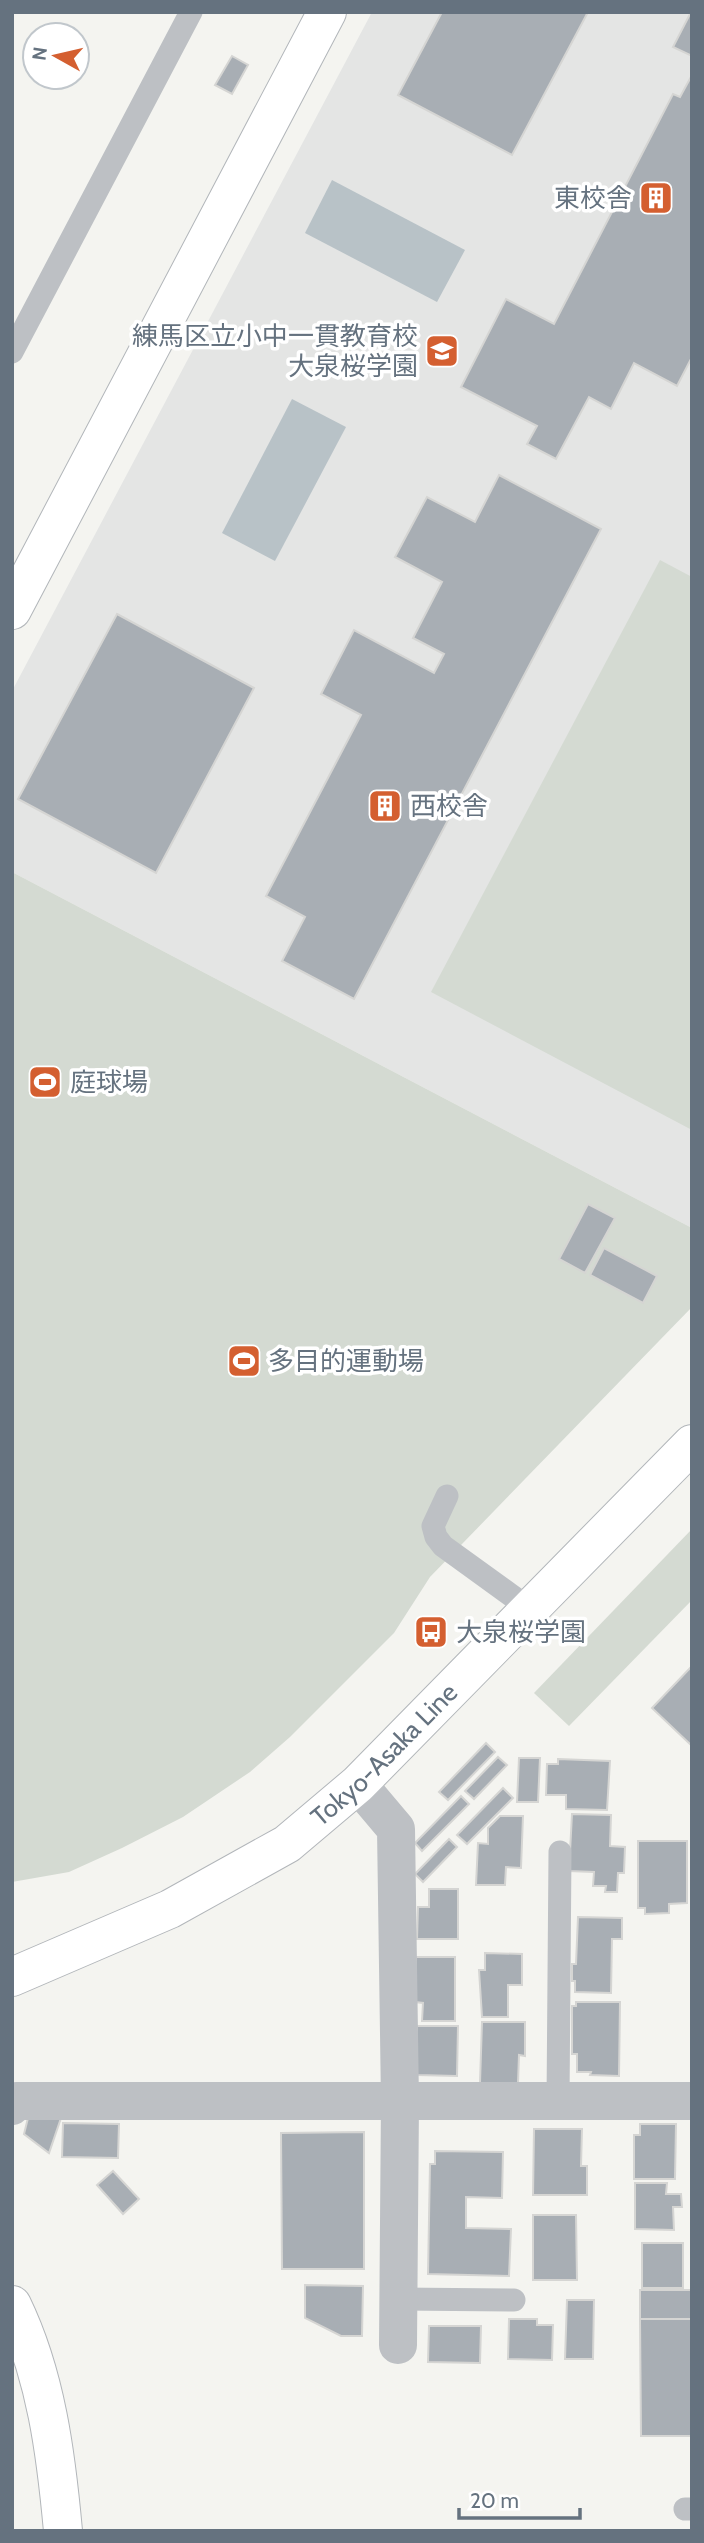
<svg xmlns="http://www.w3.org/2000/svg" width="704" height="2543" font-family="Cabin,'Noto Sans JP',sans-serif">
	<rect width="100%" height="100%" fill="#f4f4f0"/>
	<path fill="#e4e5e4" d="M372 12H692V1228L12 872V691Z"/>
	<g fill="#d4dad2">
		<path d="M660 560 692 577V1130L431 992Z"/>
		<path d="M12 872 692 1228V1307L430 1577 394 1633 290 1737 250 1772 183 1817 122 1848 69 1872 12 1882Z"/>
		<path d="M692 1529V1600L569 1726 534 1693Z"/>
	</g>
	<g fill="#b8c2c7">
		<path d="M332 180 465 250 437 302 305 233Z"/>
		<path d="M292 399 346 427 275 561 222 533Z"/>
	</g>
	<g fill="#a8aeb4" stroke="#d5d5d3" stroke-width="2">
		<path d="M442 12H588L512 155 398 95Z"/>
		<path d="M691 12H692V56L673 47Z"/>
		<path d="M232 56 248 65 232 94 215 85Z"/>
		<path d="M692 75V357L677 386 634 363 611 409 589 397 556 459 527 444 537 426 461 387 506 299 554 324 673 94 680 97Z"/>
		<path d="M499 475 601 529 354 999 282 961 305 917 266 896 361 715 321 694 354 630 434 673 444 654 413 638 442 582 395 557 427 497 475 522Z"/>
		<path d="M117 614 254 688 156 873 18 799Z"/>
		<path d="M588 1204 615 1218 585 1273 559 1259Z"/>
		<path d="M604 1248 657 1276 643 1303 590 1275Z"/>
		<path d="M692 1666V1746L652 1708Z"/>
		<path d="M486 1743 495 1752 448 1800 439 1792Z"/>
		<path d="M498 1757 507 1765 474 1799 465 1791Z"/>
		<path d="M519 1758H540L538 1802H517Z"/>
		<path d="M558 1759 610 1761 607 1810 566 1809V1795H546L547 1764H558Z"/>
		<path d="M503 1788 513 1798 467 1844 457 1835Z"/>
		<path d="M461 1796 469 1804 422 1851 415 1843Z"/>
		<path d="M572 1814 611 1815 610 1846 625 1847 624 1873H618L617 1892H605L606 1886H593L594 1872 569 1871Z"/>
		<path d="M500 1816H523L521 1868 506 1867 505 1885H476L478 1843 488 1844V1828Z"/>
		<path d="M449 1839 457 1847 423 1882 415 1874Z"/>
		<path d="M638 1841H687V1903L669 1904V1913L645 1914V1908H638Z"/>
		<path d="M429 1889H458V1939H417L418 1907H429Z"/>
		<path d="M578 1917 622 1918V1939H612L611 1993 575 1992V1981H572V1964H576Z"/>
		<path d="M485 1953 522 1954V1985H508V2017H482L479 1970H485Z"/>
		<path d="M416 1957H455V2021H422L423 2003 415 2002Z"/>
		<path d="M576 2002H620L619 2076 590 2075 591 2072H577V2054H572V2006H576Z"/>
		<path d="M482 2022H525V2056L519 2055 518 2083H480Z"/>
		<path d="M417 2026H458L457 2076 417 2075Z"/>
		<path d="M28 2118H61L49 2153 24 2134Z"/>
		<path d="M63 2123 119 2124 118 2158 62 2157Z"/>
		<path d="M640 2124H676L675 2179H634V2135H640Z"/>
		<path d="M534 2129H582L581 2166H587V2195H533Z"/>
		<path d="M364 2132V2269H282L281 2133Z"/>
		<path d="M435 2151 503 2152 502 2198 466 2197V2228L511 2229 509 2276 428 2274 430 2164H435Z"/>
		<path d="M113 2171 139 2199 123 2214 97 2185Z"/>
		<path d="M635 2183H667L666 2194H681L682 2207H673L674 2230 635 2229Z"/>
		<path d="M533 2215H576L577 2280H533Z"/>
		<rect x="642" y="2243" width="41" height="45"/>
		<path d="M305 2285 363 2286 362 2336H341L305 2318Z"/>
		<rect x="640" y="2290" width="52" height="29"/>
		<path d="M567 2300H594L593 2359H565Z"/>
		<path d="M509 2319H537V2325H553L552 2360 508 2359Z"/>
		<path d="M640 2319H692V2436H641Z"/>
		<path d="M429 2326H481L480 2363 428 2362Z"/>
	</g>
	<g fill="none" stroke-linecap="round" stroke-linejoin="round">
		<defs>
			<g id="secondary">
				<path d="M12 610 327 12"/>
				<path id="s1" d="M12 1977 170 1909 287 1844 358 1784 692 1444"/>
				<path d="M12 2305C46 2375 56 2454 63 2531"/>
			</g>
		</defs>
		<use href="#secondary" stroke="#b2b6ba" stroke-width="40"/>
		<g stroke="#bdc0c4" stroke-width="23">
			<path d="M12 352 191 12"/>
			<path d="M447 1496 433 1526 436 1537 443 1546 530 1609"/>
			<path d="M558 2102 560 1852"/>
			<path d="M398 2299 514 2300"/>
			<path d="M685 2509H692"/>
		</g>
		<g stroke="#bdc0c4" stroke-width="38">
			<path d="M358 1784 396 1829 400 2102 398 2345"/>
			<path d="M12 2106 16 2101H692"/>
		</g>
		<use href="#secondary" stroke="#fff" stroke-width="38"/>
	</g>
	<defs>
		<symbol id="building-square" viewBox="-11 -11 22 22"><rect x="-9" y="-9" width="18" height="18" rx="4" fill="#d45f30" stroke="#fff"/><path d="M-4-6H4V6H1V3H-1V6H-4ZM-2.5-4.3h1.7v1.8h-1.7ZM.8-4.3h1.7v1.8H.8ZM-2.5-1h1.7V.8h-1.7ZM.8-1h1.7V.8H.8Z" fill="#fff"/></symbol>
		<symbol id="school-square" viewBox="-11 -11 22 22"><rect x="-9" y="-9" width="18" height="18" rx="4" fill="#d45f30" stroke="#fff"/><path d="M0-5L7-2L0 1L-7-2ZM-4 1L0 2.5L4 1V4Q0 6-4 4Z" fill="#fff"/></symbol>
		<symbol id="stadium-square" viewBox="-11 -11 22 22"><rect x="-9" y="-9" width="18" height="18" rx="4" fill="#d45f30" stroke="#fff"/><path d="M0-5a6.5 5 0 1 0 0 10a6.5 5 0 1 0 0-10ZM-3.5-1.8h7v3.6h-7Z" fill="#fff"/></symbol>
		<symbol id="bus-square" viewBox="-11 -11 22 22"><rect x="-9" y="-9" width="18" height="18" rx="4" fill="#d45f30" stroke="#fff"/><path d="M-5-6H5V4H4V6H2V4H-2V6H-4V4H-5ZM-3.5-4V0h7V-4ZM-3.5 1.2v1.5H-2V1.2ZM2 1.2v1.5H3.5V1.2Z" fill="#fff"/></symbol>
	</defs>
	<g fill-rule="evenodd">
		<use href="#building-square" x="637" y="179" width="38" height="38"/>
		<use href="#school-square" x="423" y="332" width="38" height="38"/>
		<use href="#building-square" x="366" y="787" width="38" height="38"/>
		<use href="#stadium-square" x="26" y="1063" width="38" height="38"/>
		<use href="#stadium-square" x="225" y="1342" width="38" height="38"/>
		<use href="#bus-square" x="412" y="1613" width="38" height="38"/>
	</g>
	<g text-anchor="middle" stroke-width="7" stroke-linejoin="round" paint-order="stroke">
		<g font-size="26" fill="#65727f" stroke="#fff" text-anchor="start">
			<text x="632" y="207" text-anchor="end">東校舎</text>
			<text x="418" y="345" text-anchor="end">練馬区立小中一貫教育校<tspan x="418" dy="30">大泉桜学園</tspan></text>
			<text x="410" y="815">西校舎</text>
			<text x="70" y="1091">庭球場</text>
			<text x="268" y="1370">多目的運動場</text>
			<text x="456" y="1641">大泉桜学園</text>
		</g>
		<g font-size="26" fill="#65727f" stroke="#fff">
			<text dy="9" stroke="none"><textPath href="#s1" startOffset="438">Tokyo-Asaka Line</textPath></text>
		</g>
	</g>
	<rect width="704" height="2543" fill="none" stroke="#65727f" stroke-width="28"/>
	<g transform="translate(56 56) rotate(278)"><circle r="33" fill="#ffffff" stroke="#c1c7cc" stroke-width="2"/>
	<path d="M0-5L12 26L0 18L-12 26Z" fill="#d45f30"/>
	<text y="-10" font-size="19" font-weight="bold" text-anchor="middle" fill="#65727f">N</text>
	</g>
	<path d="M459 2508v10h121v-10" fill="none" stroke="#65727f" stroke-width="3.5"/>
	<text x="470" y="2508" font-size="21" fill="#65727f" stroke="#ffffff" stroke-width="5" paint-order="stroke">20 m</text>
</svg>
